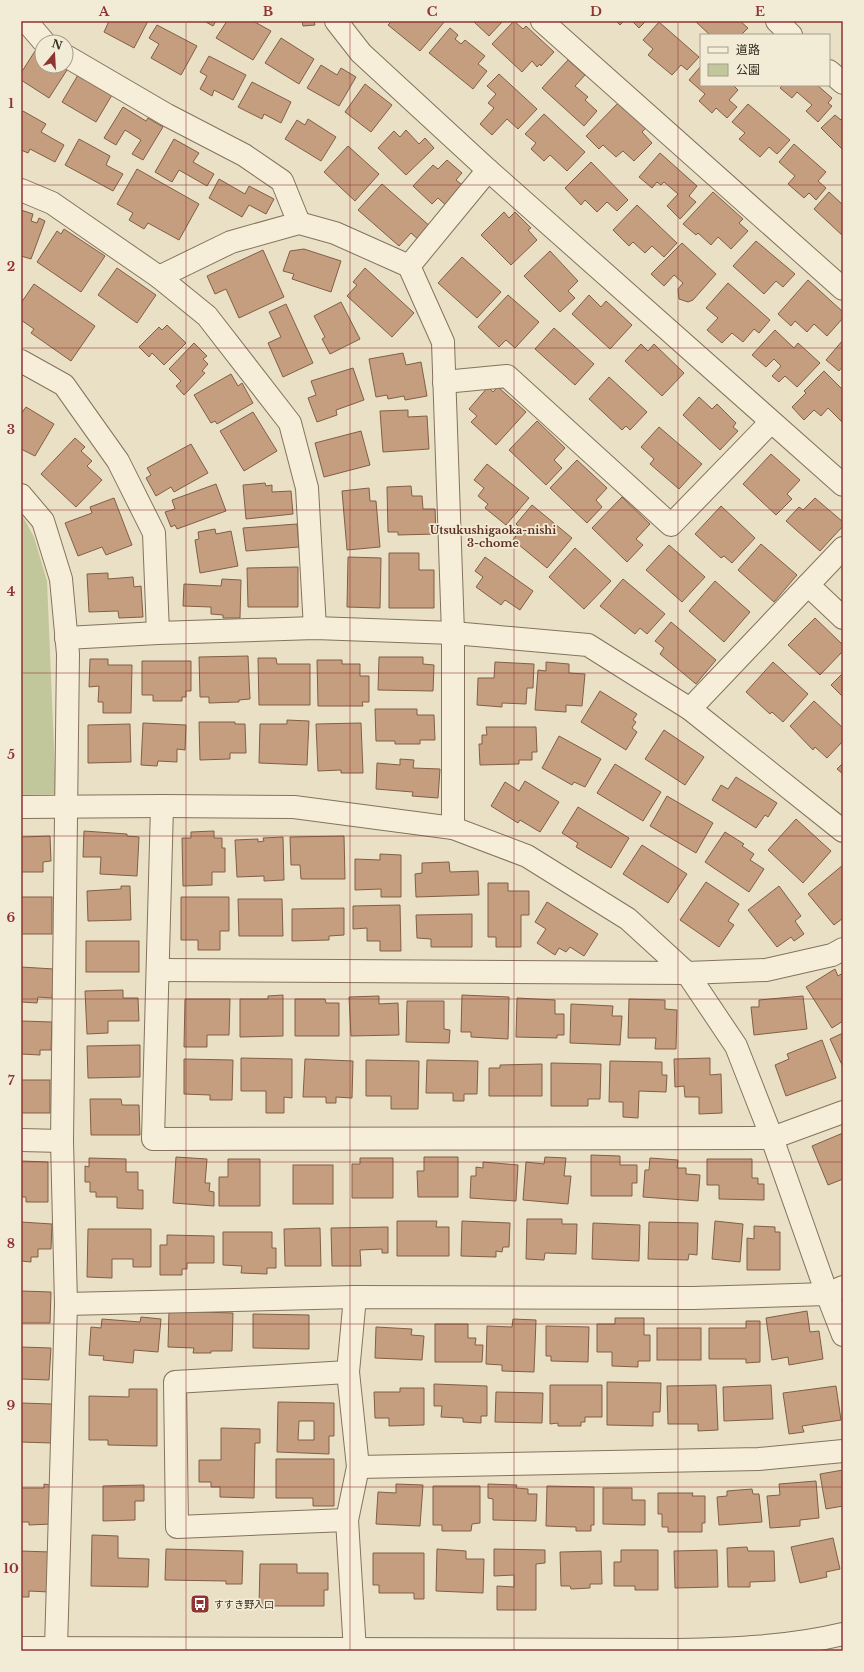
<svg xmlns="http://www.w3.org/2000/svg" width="864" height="1672" font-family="'Libre Baskerville','Noto Sans JP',serif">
	<rect width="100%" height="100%" fill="#eae0c6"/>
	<path fill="#c1c79b" d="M21 513 34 537 47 581 56 794 21 795Z"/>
	<g fill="#c59e7f" stroke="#815f45" fill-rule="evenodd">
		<path d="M109 21H148L134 48 104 32Z"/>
		<path d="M204 21H216L213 26Z"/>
		<path d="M227 21H253L271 31 253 60 216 38Z"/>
		<path d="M302 21H314L315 25 303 26Z"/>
		<path d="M392 21H445L420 51 388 25Z"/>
		<path d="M473 21H503L489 36Z"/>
		<path d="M514 21 523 29 526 26 554 52 541 66 540 64 537 67 532 61 522 72 492 44Z"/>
		<path d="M616 21H624L620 25Z"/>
		<path d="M632 21H646L639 28Z"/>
		<path d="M695 21H740L748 28 741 35H710Z"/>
		<path d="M659 22 699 57 687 70 681 65 672 75 648 55 653 49 643 40Z"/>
		<path d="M157 25 197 46 181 75 151 58 159 44 149 38Z"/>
		<path d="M450 28 458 35 455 39 461 44 465 40 485 56 478 64 487 71 473 89 429 53Z"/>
		<path d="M281 38 314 59 299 84 265 63Z"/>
		<path d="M35 51 42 55V66H60L67 70 49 98 21 80V73Z"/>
		<path d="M209 56 246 75 233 100 214 90 212 96 200 89 207 76 200 72Z"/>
		<path d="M568 60 585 75 575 86 588 97 585 100 597 111 584 126 542 88Z"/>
		<path d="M321 65 337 75 341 68 356 77 339 106 307 88Z"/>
		<path d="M701 66V85H733L738 90 729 100 737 107 727 118 716 108 712 113 699 101 705 94 689 80Z"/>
		<path d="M499 74 537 109 518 129 507 119 492 135 480 124 494 108 488 103 496 94 487 86Z"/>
		<path d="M78 75 112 95 96 122 62 102Z"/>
		<path d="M252 82 291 102 281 123 264 114 262 119 238 107Z"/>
		<path d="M365 84 392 105 371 132 345 112Z"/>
		<path d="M783 85H817L832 98 828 103 832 106 818 122 806 111 812 105 797 92 792 98 780 88Z"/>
		<path d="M619 102 646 128 642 132 652 143 634 161 623 151 616 157 603 145 599 149 586 136Z"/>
		<path d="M748 104 790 140 777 154 769 147 760 157 739 139 745 133 732 122Z"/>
		<path d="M123 107 146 121 148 118 163 127 143 160 132 154 141 140 125 130 116 145 104 138Z"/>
		<path d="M23 111 46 124 41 132 64 145 55 162 30 149 28 153 21 150V114Z"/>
		<path d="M544 114 585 152 567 171 550 155 544 161 531 149 536 143 525 134Z"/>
		<path d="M835 115 841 120 843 118V150L821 128Z"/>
		<path d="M308 119 336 137 321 161 285 139 297 120 305 125Z"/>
		<path d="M406 130 419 144 425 138 434 148 406 175 378 148 394 131 400 137Z"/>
		<path d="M79 139 110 156 106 165 123 174 113 191 65 165Z"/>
		<path d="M174 139 199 153 193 162 214 174 207 186 179 170 172 182 155 172Z"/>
		<path d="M794 144 826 172 818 181 826 188 816 200 809 193 804 198 788 184 795 176 779 162Z"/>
		<path d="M348 146 379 174 355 201 324 172Z"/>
		<path d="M660 153 697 186 689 196 696 202 680 219 667 206 678 194 664 182 661 185 657 182 652 188 639 177Z"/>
		<path d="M447 160 462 173 456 180 467 189 449 208 438 198 432 204 413 186 433 165 438 169Z"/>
		<path d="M591 162 628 200 617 211 607 202 597 212 585 200 581 205 565 188Z"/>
		<path d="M137 169 199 204 179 240 148 223 144 229 129 220 133 213 117 204Z"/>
		<path d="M219 179 245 194 249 186 274 199 266 214 249 205 242 217 209 198Z"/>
		<path d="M382 184 431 227 419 240 411 233 399 246 358 210Z"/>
		<path d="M713 192 743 219 739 223 748 231 731 249 718 237 711 245 698 233 696 235 683 224Z"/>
		<path d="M829 192 843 205V236L814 209Z"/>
		<path d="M637 205 677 243 664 257 652 246 645 253 633 242 629 246 613 230Z"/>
		<path d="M21 210 33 214 31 221 37 223 39 218 45 221 31 259 21 256Z"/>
		<path d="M504 212 509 218 515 212 531 228 528 230 537 240 511 265 481 235Z"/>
		<path d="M64 229 105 256 81 292 37 262 57 231 61 234Z"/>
		<path d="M756 241 795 274 783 287 776 281 764 294 733 266Z"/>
		<path d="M682 243 716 274 693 300 688 302 679 299 678 289 683 283 674 275 664 286 651 274Z"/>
		<path d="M304 249 341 261 331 292 292 279 294 274 283 271 290 251Z"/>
		<path d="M263 250 284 297 239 318 226 289 215 294 207 276Z"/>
		<path d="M550 251 578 281 568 291 575 298 560 312 524 276Z"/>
		<path d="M462 257 501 292 477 318 438 283Z"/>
		<path d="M117 268 156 295 137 323 98 295Z"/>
		<path d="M365 268 414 313 392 337 347 296 357 285 353 282Z"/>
		<path d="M808 280 843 312V318L827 336 814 324 807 332 795 321 791 326 778 314Z"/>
		<path d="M728 283 770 320 759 333 754 329 743 342 732 333 722 343 707 330 718 318 706 308Z"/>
		<path d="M34 284 95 326 71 361 31 333 34 329 21 320V303Z"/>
		<path d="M508 295 539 322 515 348 506 340 499 347 478 327Z"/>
		<path d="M589 295 601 307 606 301 632 325 610 349 572 314Z"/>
		<path d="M341 302 360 339 330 354 322 339 325 337 314 316Z"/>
		<path d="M286 304 313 363 283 377 268 343 281 337 269 312Z"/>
		<path d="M167 325 186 343 164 365 152 353 149 357 139 347 159 327 162 330Z"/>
		<path d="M554 328 594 364 575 385 535 349Z"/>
		<path d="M775 330 794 348 798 343 820 363 797 387 785 376 779 382 772 376 781 366 774 359 766 367 752 355Z"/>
		<path d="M843 340V366L839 371 826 360Z"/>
		<path d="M194 343 207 356 203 359 208 364 202 371 205 373 184 395 176 386 181 381 169 369Z"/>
		<path d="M641 344 648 351 654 344 684 373 662 396 625 361Z"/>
		<path d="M403 353 406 365 421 362 427 396 405 400 404 396 388 399 387 395 376 397 369 359Z"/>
		<path d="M353 368 364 400 336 410 337 415 317 422 308 398 316 395 311 381Z"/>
		<path d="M824 371 843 390 842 422 828 408 821 416 814 410 804 420 792 407 806 393 804 391Z"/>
		<path d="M231 374 238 386 242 383 253 403 217 424 215 421 211 423 194 395Z"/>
		<path d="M609 377 647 412 630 430 626 426 622 430 589 399Z"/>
		<path d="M488 387 493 392 498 387 526 412 496 445 471 422 477 416 469 409Z"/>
		<path d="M699 397 712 409 717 404 736 423 733 427 738 431 720 450 683 415Z"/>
		<path d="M26 407 54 424 35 456 21 449V414Z"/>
		<path d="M408 410V417L427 416 429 449 383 452 380 411Z"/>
		<path d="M253 412 277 451 244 471 220 431Z"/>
		<path d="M537 421 565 448 554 460 562 468 546 485 509 450Z"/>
		<path d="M659 427 702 464 679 489 650 464 654 459 641 447Z"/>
		<path d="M361 431 370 465 324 477 315 443Z"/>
		<path d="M75 438 85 447 81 451 92 461 87 466 102 480 76 507 41 474Z"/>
		<path d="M191 444 208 473 174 492 171 487 156 496 146 478 151 475 147 468Z"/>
		<path d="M771 454 800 480 787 494 792 499 776 515 743 484Z"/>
		<path d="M577 460 607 488 596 500 602 507 587 523 550 488Z"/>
		<path d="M487 464 529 498 506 525 485 508 488 504 478 496 484 488 474 480Z"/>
		<path d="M265 483 266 486 272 485V492L291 491 293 514 246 519 243 485Z"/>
		<path d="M216 484 226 511 177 529 175 525 171 527 165 512 175 509 172 500Z"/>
		<path d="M411 486 412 496H422L423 509H435L436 534 398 535V532H388L387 487Z"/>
		<path d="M369 488 370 501H376L380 547 347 550 342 491Z"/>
		<path d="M622 497 650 524 636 539 643 545 627 562 592 528Z"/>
		<path d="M114 498 132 545 106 555 102 547 78 556 65 523 92 513 90 507Z"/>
		<path d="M815 498 843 522V526L820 551 786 521 799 507 803 510Z"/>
		<path d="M532 505 572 538 547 568 513 540 521 529 516 524Z"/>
		<path d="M721 506 755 538 732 563 724 556 721 558 695 534Z"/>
		<path d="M297 524 299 547 246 551 243 528Z"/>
		<path d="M215 529 216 534 231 531 238 566 200 573 195 540 199 539 198 532Z"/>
		<path d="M761 544 797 575 774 602 738 570Z"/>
		<path d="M669 545 705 577 682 602 646 570Z"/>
		<path d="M575 548 611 581 584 609 549 577Z"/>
		<path d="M389 553H419V570H434V608H389Z"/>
		<path d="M348 557 381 558 380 608 347 607Z"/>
		<path d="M485 557 533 591 520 610 505 600 501 605 476 587 483 577 475 571Z"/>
		<path d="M298 567V607H248L247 568Z"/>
		<path d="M108 573V579L133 577 134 587 141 586 143 617 119 618 118 611 89 612 87 574Z"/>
		<path d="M222 579 241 580 240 618H223V615L211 614V607L183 606 184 584 221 586Z"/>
		<path d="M623 579 665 614 647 634 640 628 635 634 600 606Z"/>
		<path d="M715 581 750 612 724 642 689 611Z"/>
		<path d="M815 618 843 645V651L820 675 788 645Z"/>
		<path d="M671 622 716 660 696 684 660 654 664 648 655 641Z"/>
		<path d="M248 656 250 699 239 700V702L209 703V697H200L199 657Z"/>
		<path d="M379 657H423V664L434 665 433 691 378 690Z"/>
		<path d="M258 658H276L277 664H310V705H259Z"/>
		<path d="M90 659H108V665H132L131 713H103V702H98L99 686 89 687Z"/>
		<path d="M317 660H342V664H360V676H369V702H362L363 706H318Z"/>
		<path d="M142 661H191V691H186V697H182V701H153V695H142Z"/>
		<path d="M495 662 534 664 533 688H527L526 704 502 703V707L477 705 478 678H494Z"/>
		<path d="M546 662 569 664V673L585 674 582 706 566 705V712L535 710 538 670 546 671Z"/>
		<path d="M773 662 808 694 783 722 772 712 770 714 746 692Z"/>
		<path d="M843 673V697L831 685Z"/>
		<path d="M600 691 637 714 633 720 636 722 632 728 637 732 626 750 581 722Z"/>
		<path d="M814 701 843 728V741L827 758 815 747 813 750 790 726Z"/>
		<path d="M375 709H417V715H434L435 740H420V744H395V741H376Z"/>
		<path d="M287 720 309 721 307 765 259 763 260 724H287Z"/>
		<path d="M199 722H235V724H245L246 753H230V759L200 760Z"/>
		<path d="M143 723 186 725 185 750 177 749V762L158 761 157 766 141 765Z"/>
		<path d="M361 723 363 773H341V770L318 771 316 724Z"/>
		<path d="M130 724 131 762 88 763V725Z"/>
		<path d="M486 727H536L537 752H532V760H519V764L480 765 479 744H482V735H487Z"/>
		<path d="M664 730 704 757 685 785 645 759Z"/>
		<path d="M559 736 601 759 585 787 574 782 572 785 542 768Z"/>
		<path d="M400 759 414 760 413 768 440 769 438 798 412 796 413 792 376 789 377 763 400 765Z"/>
		<path d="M843 763V774L837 769Z"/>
		<path d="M615 764 661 792 643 821 597 793Z"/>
		<path d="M736 777 777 803 768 817 765 815 756 828 712 800 721 785 728 789Z"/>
		<path d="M525 781 559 802 540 832 520 820 518 823 491 806 505 782 519 791Z"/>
		<path d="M667 796 713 823 696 853 650 826Z"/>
		<path d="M578 807 629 838 611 868 576 847 578 843 562 833Z"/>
		<path d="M796 819 831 851 803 883 768 850Z"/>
		<path d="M84 831 127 834V836L139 837 137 876 100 874 101 857H83Z"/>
		<path d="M214 831V838H222V848H225V872H212V885L183 886 182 838H191V832Z"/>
		<path d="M725 832 744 844 742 846 754 854 750 860 764 869 749 892 705 862Z"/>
		<path d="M50 836 51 861 43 862V872H21V837Z"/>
		<path d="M344 836 345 879H301L300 865H291L290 837Z"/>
		<path d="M283 837 284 880 264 881V876L237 877 235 840 258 839V842L264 841 263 838Z"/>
		<path d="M642 845 687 874 668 903 623 874Z"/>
		<path d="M380 854 401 855V897H381V889L355 890V859L380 860Z"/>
		<path d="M449 862 450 872 478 871 479 895 416 897 415 874 422 873V863Z"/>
		<path d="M843 865V918L834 925 808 894Z"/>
		<path d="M706 882 739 904 728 921 734 925 719 947 680 920Z"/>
		<path d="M488 883H508V891H529V915H521V947H496V937H488Z"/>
		<path d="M121 886H130L131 920 88 921 87 891 121 889Z"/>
		<path d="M779 886 801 916 795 921 804 934 794 941 791 937 777 947 748 910Z"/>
		<rect x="21" y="897" width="31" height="37"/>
		<path d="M181 897H229V931H220V950H198V940H181Z"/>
		<path d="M238 899H282L283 936H239Z"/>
		<path d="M547 902 598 934 584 956 570 947 566 952 559 948 555 955 537 943 546 929 535 922Z"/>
		<path d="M400 905 401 951H380V941H367V928L353 929V906Z"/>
		<path d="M344 908V935L329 936V940L292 941V909Z"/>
		<path d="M472 914V947H431V939L417 938 416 915Z"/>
		<rect x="86" y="941" width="53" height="31"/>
		<path d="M21 967 54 969 52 998 38 997 37 1003 21 1002Z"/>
		<path d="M835 969 838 976 843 973V1021L832 1028 806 987Z"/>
		<path d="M123 990V998H138L139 1021H108V1033L87 1034 85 991Z"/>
		<path d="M283 995V1036L240 1037V999H268V996Z"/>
		<path d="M462 995 509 997 508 1039 471 1037V1032H461Z"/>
		<path d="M379 996V1004L398 1003 399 1035 351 1036 349 997Z"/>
		<path d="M803 996 807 1029 754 1035 751 1007H759V1000Z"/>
		<path d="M517 998 555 1000V1014H564V1035H557V1038L516 1037Z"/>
		<path d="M185 999H230L229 1035H207V1047H184Z"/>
		<path d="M295 999H325L326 1003H339V1036H295Z"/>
		<path d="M629 999 665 1000V1009L677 1010 676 1049H655L656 1038H628Z"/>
		<path d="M407 1001H444V1029L450 1030 449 1043 406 1042Z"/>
		<path d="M571 1004 613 1006 612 1016H622L620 1045 570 1043Z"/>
		<path d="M21 1021 52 1022 51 1050H40V1055L21 1054Z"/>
		<path d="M843 1033V1067L830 1039Z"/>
		<path d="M822 1040 836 1078 786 1096 775 1065 789 1059 787 1054Z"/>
		<path d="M140 1045V1077L88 1078 87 1046Z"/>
		<path d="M241 1058 292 1059V1098L284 1097V1113H266V1091H241Z"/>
		<path d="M710 1058V1075L721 1074 722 1113 699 1114V1097H685L684 1086 675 1087 674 1059Z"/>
		<path d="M184 1059 233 1060 232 1100H210V1095L184 1094Z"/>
		<path d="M305 1059 353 1061 352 1098 336 1097V1103H326V1097H303Z"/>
		<path d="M366 1060 419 1061 418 1109H391V1096H366Z"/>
		<path d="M427 1060 478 1061 477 1094H464V1101H453V1093H426Z"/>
		<path d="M610 1061 662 1062V1075H667L666 1092 639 1091 638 1118 623 1117V1102H609Z"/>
		<path d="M551 1063 601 1064 600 1099H588V1106H551Z"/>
		<path d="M542 1064V1096H489V1068H500V1065Z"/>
		<rect x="21" y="1080" width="29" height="33"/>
		<path d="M90 1099H121L122 1105H139L140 1135H91Z"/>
		<path d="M843 1133V1179L828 1185 812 1146Z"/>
		<path d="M591 1155 620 1156V1165H637V1183H632V1196H591Z"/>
		<path d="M176 1157 207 1159 205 1183H210L209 1191 214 1192V1206L173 1203Z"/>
		<path d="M424 1157H458V1197H418L417 1171H424Z"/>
		<path d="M545 1157 566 1158 564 1176H571L568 1204 523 1200 526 1162 544 1164Z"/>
		<path d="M89 1158 126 1159V1172H138V1190H143V1209L117 1208V1197H96V1192H90V1182H85V1166L89 1167Z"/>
		<path d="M360 1158H393V1198H352V1164H360Z"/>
		<path d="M650 1158 678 1160 677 1168H686V1174L700 1175 698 1201 643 1197 645 1170H649Z"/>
		<path d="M228 1159H260V1206H219V1177H228Z"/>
		<path d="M707 1159H752V1178H758V1184H764V1200L719 1199V1185H707Z"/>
		<path d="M21 1161 48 1162V1202H26V1197H21Z"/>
		<path d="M483 1162 518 1165 516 1201 470 1198 471 1176H476V1167L483 1168Z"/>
		<rect x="293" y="1165" width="40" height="39"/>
		<path d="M527 1219H562V1224H577L576 1254 545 1253 544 1260 526 1259Z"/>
		<path d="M397 1221H437L436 1227H449V1256H397Z"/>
		<path d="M462 1221 510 1223 509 1247H503L502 1252 496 1251V1257L461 1256Z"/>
		<path d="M715 1221 743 1224 740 1262 712 1259Z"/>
		<path d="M21 1222 52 1224 51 1249H38V1257H31V1262L21 1261Z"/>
		<path d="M649 1222 698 1223 697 1255 689 1254 688 1260 648 1259Z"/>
		<path d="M593 1223 640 1225 639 1261 592 1259Z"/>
		<path d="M754 1226 775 1227V1232H780V1270H747V1238L754 1239Z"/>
		<path d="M388 1227V1253H382V1249L360 1250 361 1266H332L331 1228Z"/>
		<path d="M320 1228 321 1266H285L284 1229Z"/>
		<path d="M88 1229H151V1267H133V1259H112V1278L87 1277Z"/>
		<path d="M223 1232H272V1248H276V1268H267V1274L241 1273 242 1266 223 1265Z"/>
		<path d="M167 1235 214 1236V1263H187V1269H182V1275H160V1245H167Z"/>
		<path d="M21 1291 51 1292 50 1323H21Z"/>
		<path d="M169 1311 233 1313 232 1351H211V1353H193L194 1348 168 1347Z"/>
		<path d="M807 1311 810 1332 819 1331 823 1359 789 1365 788 1357 772 1360 766 1318Z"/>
		<path d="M253 1314 309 1315V1349L253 1348Z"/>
		<path d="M141 1317 161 1319 158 1352 134 1350 133 1363 103 1360 104 1356 89 1355 91 1327 101 1328 102 1319 140 1322Z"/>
		<path d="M615 1318H644V1335H650V1361H638V1367L612 1366V1352H597V1324H615Z"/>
		<path d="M513 1319 536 1320 534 1372 502 1371V1365L486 1364 487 1326 512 1327Z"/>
		<path d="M746 1321H760V1362L746 1363V1359H709V1328H746Z"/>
		<path d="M435 1324H468V1338H476L475 1345H483L482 1362H435Z"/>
		<path d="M546 1326 589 1327 588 1362 551 1361V1356H546Z"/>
		<path d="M376 1327 412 1329 411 1335 424 1336 422 1360 375 1358Z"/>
		<rect x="657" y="1328" width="44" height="32"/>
		<path d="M21 1347 51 1348 49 1380 21 1379Z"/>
		<path d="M607 1382 661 1383 660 1412H653V1426L607 1425Z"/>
		<path d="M434 1384 487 1386V1416H481V1423L463 1422V1418L441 1417 442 1406H434Z"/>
		<path d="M550 1385H602V1417H585V1422H581V1426H558V1423L550 1424Z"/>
		<path d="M716 1385 718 1430 698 1431V1424H668L667 1386Z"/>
		<path d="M771 1385 773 1419 724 1421 723 1387Z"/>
		<path d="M836 1386 841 1420 802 1426 804 1432 789 1434 783 1393Z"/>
		<path d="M400 1388H424V1425L389 1426V1418H375L374 1392H400Z"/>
		<path d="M129 1389H157V1446L108 1445V1440H89V1396L129 1397Z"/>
		<path d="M496 1392 543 1393 542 1423 495 1422Z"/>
		<path d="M278 1402 334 1403V1436H329V1454L277 1452ZM299 1421H314V1440H298Z"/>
		<path d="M21 1403 52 1404 51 1443 21 1442Z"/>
		<path d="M221 1428 260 1429V1443H255L254 1498 220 1497V1487H211V1482H199V1460H221Z"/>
		<path d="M276 1459H334V1506H313V1498H276Z"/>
		<path d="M843 1470V1506L826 1509 820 1474Z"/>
		<path d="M816 1481 819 1518 800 1520V1526L770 1528 767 1496 780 1495 779 1484Z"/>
		<path d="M44 1484 50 1485 51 1524 29 1525V1522H21V1488H44Z"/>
		<path d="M396 1484 423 1485 420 1526 376 1524 378 1492 396 1493Z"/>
		<path d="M488 1484 517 1485 516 1488 528 1489V1494H537L536 1521 493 1520V1499L488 1498Z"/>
		<path d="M144 1485V1501H135V1520L103 1521V1486Z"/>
		<path d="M433 1486H480V1523L472 1524 471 1531H442V1525H433Z"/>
		<path d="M547 1486 594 1487V1525H591V1531H576V1527L546 1526Z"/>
		<path d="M603 1488H632V1500H645V1525L603 1524Z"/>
		<path d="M752 1489 753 1494H759L762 1522 719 1525 717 1497 727 1496V1491Z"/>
		<path d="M658 1493H693L692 1496H705V1523H702V1532H668V1527H662V1514H658Z"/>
		<path d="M92 1535 118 1536V1558L149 1559 148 1587 91 1586Z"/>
		<path d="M833 1538 840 1569 826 1572 827 1577 800 1583 791 1547Z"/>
		<path d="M747 1547 748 1551H774L775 1581 750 1582V1587H728L727 1548Z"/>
		<path d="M166 1549 243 1551 242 1584H226V1581L165 1580Z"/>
		<path d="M437 1549 466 1551V1559H484L483 1593 436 1591Z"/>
		<path d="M494 1549 545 1550V1563L536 1564V1610H497V1586L514 1587V1575L494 1576Z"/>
		<path d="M621 1550H658V1590H635V1586H614V1562H621Z"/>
		<path d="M717 1550 718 1587 675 1588 674 1551Z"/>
		<path d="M21 1551 50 1552 49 1592 29 1591V1597H21Z"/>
		<path d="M601 1551 602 1584H590V1588L571 1589 570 1586H561L560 1552Z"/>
		<path d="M373 1553H424V1599H414V1593H379V1585H373Z"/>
		<path d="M260 1564H297V1573H328V1590H324V1606H259Z"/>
	</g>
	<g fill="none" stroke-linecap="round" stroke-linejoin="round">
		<defs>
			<g id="minor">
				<path d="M26 21 44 42"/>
				<path d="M336 21 361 53 488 170 843 485"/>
				<path d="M542 21 843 289"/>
				<path d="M777 21 791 35"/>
				<path d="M66 56 167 115 244 155 282 181 299 223"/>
				<path d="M829 71 843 83"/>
				<path d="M21 190 52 203 159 277 207 316 290 423 307 488 315 628"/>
				<path d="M409 266 488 170"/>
				<path d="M159 277 231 242 299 223 335 233 409 266 443 342 453 633V828"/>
				<path d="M21 361 64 385 118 461 154 533 158 633 315 628 453 633 588 645 690 709 843 831"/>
				<path d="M444 382 507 376 671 525 771 422"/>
				<path d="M21 495 43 521 61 579 68 654 62 1141 66 1304 56 1648"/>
				<path d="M808 585 843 618"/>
				<path d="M66 638 158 633"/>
				<path d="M690 709 843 548"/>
				<path d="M162 806 153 1139 772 1138 843 1112"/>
				<path d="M21 807 162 806 294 807 453 828 527 856 628 919 687 973 736 1046 772 1138 827 1294 843 1335"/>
				<path d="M158 970 687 973 766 970 832 955 843 949"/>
				<path d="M21 1140 62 1141"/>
				<path d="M66 1304 355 1297 693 1298 827 1294 843 1287"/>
				<path d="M358 1467 759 1459 843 1451"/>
				<path d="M347 1520 177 1527 175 1382 348 1372"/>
				<path d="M21 1648 678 1650C733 1649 789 1647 843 1634"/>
				<path d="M355 1651 347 1520 358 1467 348 1372 355 1297"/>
			</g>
		</defs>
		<use href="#minor" stroke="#84735d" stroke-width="24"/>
		<use href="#minor" stroke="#f6eed8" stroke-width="22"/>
	</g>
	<path fill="none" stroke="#8e3533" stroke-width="1" stroke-opacity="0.55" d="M186 21V1651M350 21V1651M514 21V1651M678 21V1651M21 185H843M21 348H843M21 510H843M21 673H843M21 836H843M21 999H843M21 1162H843M21 1324H843M21 1487H843"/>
	<defs>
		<symbol id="bus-square" viewBox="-11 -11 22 22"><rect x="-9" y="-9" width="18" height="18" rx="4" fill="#8e3533" stroke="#f2ebd5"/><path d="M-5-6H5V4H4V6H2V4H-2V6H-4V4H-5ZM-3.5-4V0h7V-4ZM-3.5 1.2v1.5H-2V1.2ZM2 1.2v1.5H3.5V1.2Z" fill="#fff"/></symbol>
	</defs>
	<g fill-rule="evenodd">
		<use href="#bus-square" x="189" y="1593" width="22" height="22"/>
	</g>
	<g text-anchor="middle" stroke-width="3.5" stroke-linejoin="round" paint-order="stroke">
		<g font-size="10" fill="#352b20" stroke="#f2ebd5" text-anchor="start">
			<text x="214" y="1608">すすき野入口</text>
		</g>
		<g font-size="11" font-weight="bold" fill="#5e3123" stroke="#f2ebd5">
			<text x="493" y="534">Utsukushigaoka-nishi<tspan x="493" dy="13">3-chome</tspan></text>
		</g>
	</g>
	<rect width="864" height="1672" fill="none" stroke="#f2ebd5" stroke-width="44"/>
	<rect x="700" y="34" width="130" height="52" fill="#f2ebd5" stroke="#a69e8d"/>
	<rect x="708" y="47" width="20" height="6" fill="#f6eed8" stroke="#a69e8d"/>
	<text x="736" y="54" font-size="12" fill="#352b20">道路</text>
	<rect x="708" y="64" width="20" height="12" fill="#c1c79b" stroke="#a69e8d"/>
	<text x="736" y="74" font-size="12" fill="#352b20">公園</text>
	<g transform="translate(54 54) rotate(18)"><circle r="19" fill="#f2ebd5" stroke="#a69e8d"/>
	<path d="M0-3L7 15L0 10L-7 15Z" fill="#8e3533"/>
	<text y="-6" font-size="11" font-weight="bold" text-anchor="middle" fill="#352b20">N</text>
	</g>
	<rect x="22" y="22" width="820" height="1628" fill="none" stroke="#8e3533" stroke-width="1.5"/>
	<g font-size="13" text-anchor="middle" font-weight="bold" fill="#8e3533">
		<text x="104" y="16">A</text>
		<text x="268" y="16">B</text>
		<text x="432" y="16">C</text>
		<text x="596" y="16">D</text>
		<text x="760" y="16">E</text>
		<text x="11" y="108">1</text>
		<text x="11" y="271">2</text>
		<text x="11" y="434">3</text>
		<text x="11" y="596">4</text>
		<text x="11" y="759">5</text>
		<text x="11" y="922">6</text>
		<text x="11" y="1085">7</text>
		<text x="11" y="1248">8</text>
		<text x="11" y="1410">9</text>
		<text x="11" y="1573">10</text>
	</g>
</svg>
